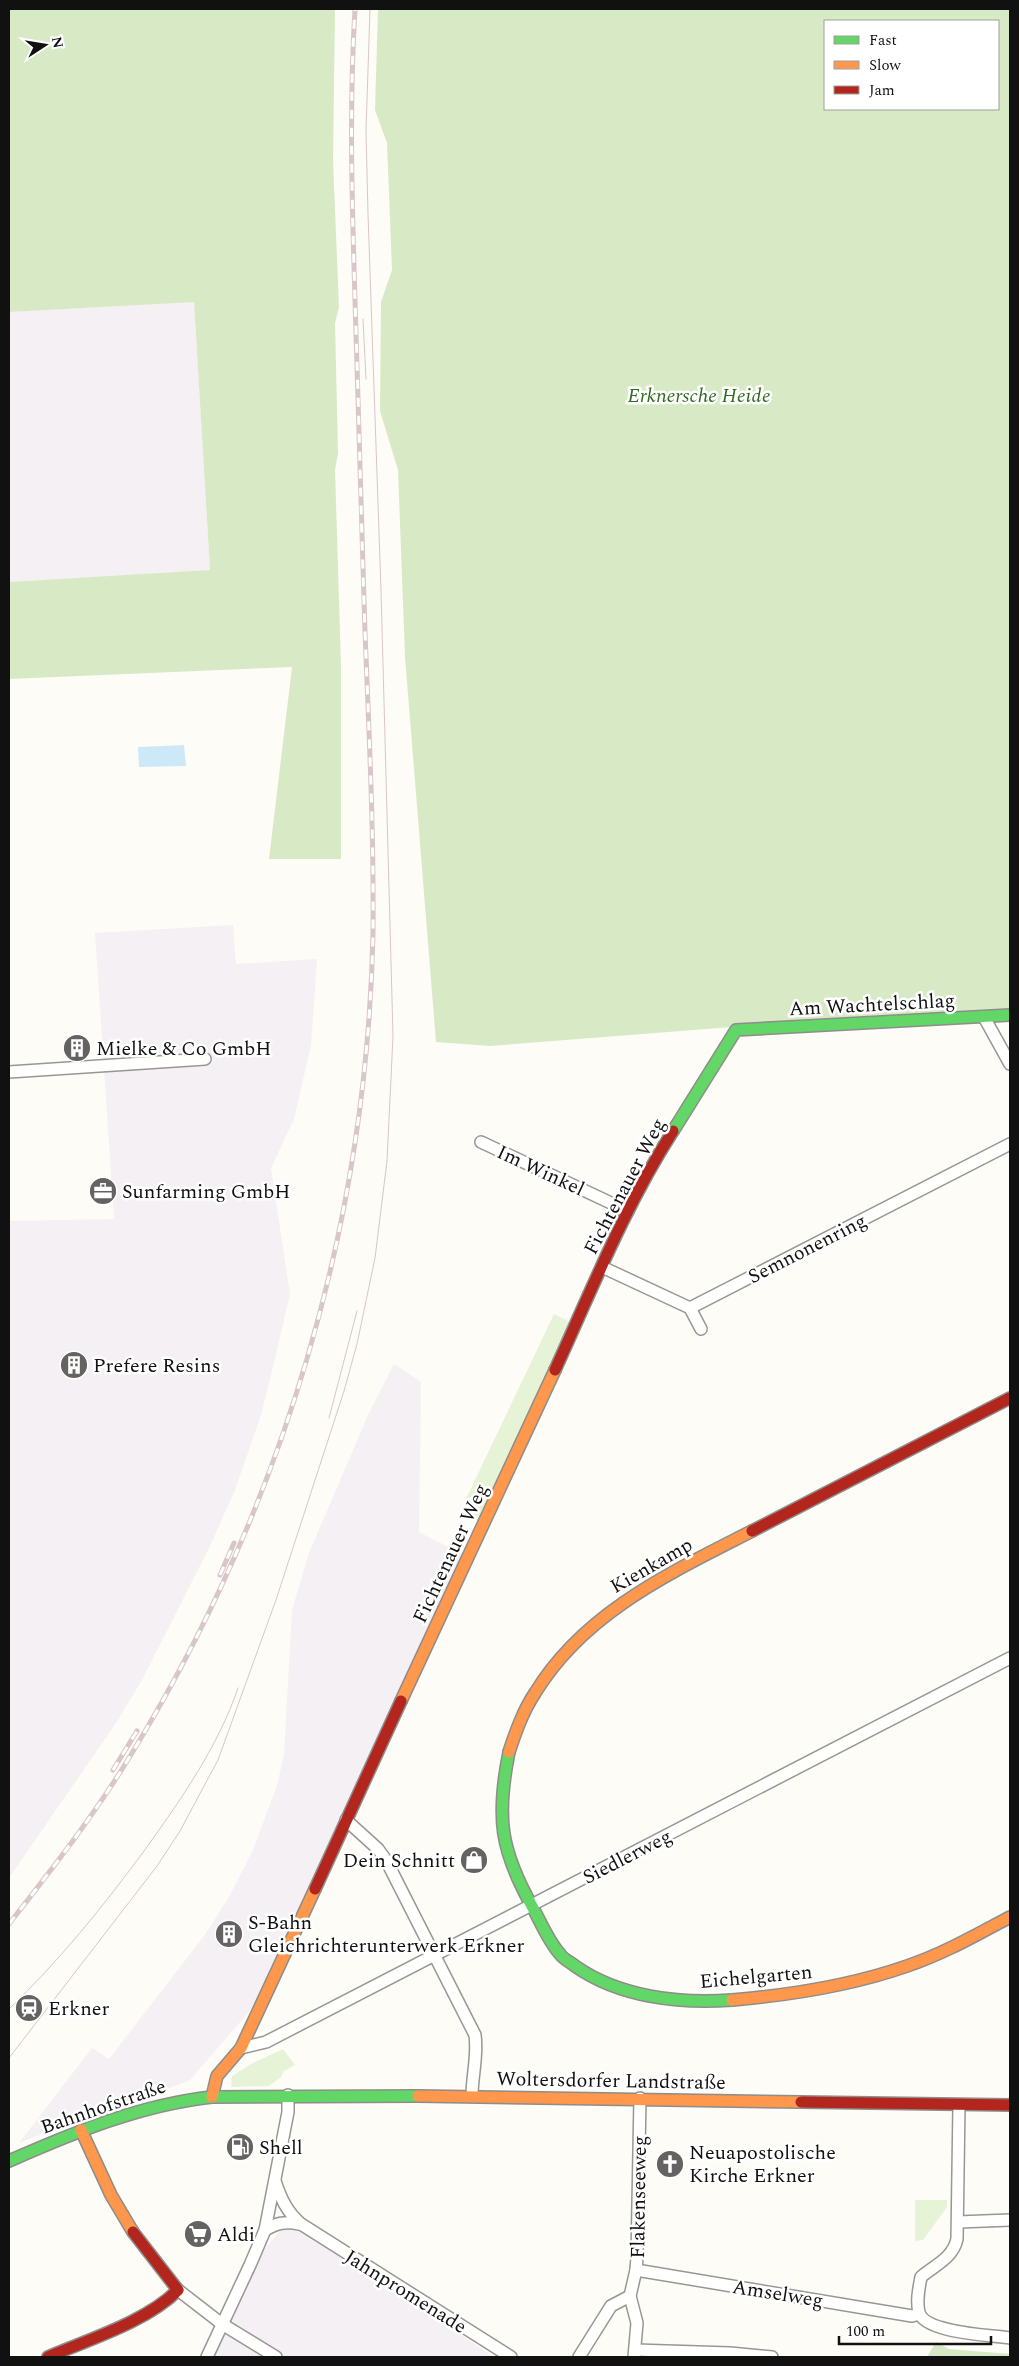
<svg xmlns="http://www.w3.org/2000/svg" width="1019" height="2366" font-family="Spectral,serif">
	<rect width="100%" height="100%" fill="#fdfcf7"/>
	<g fill="#f5f0f3">
		<path d="M194 301 210 571 9 582V312Z"/>
		<path d="M233 925 236 964 317 959 311 1045 294 1119 271 1168 290 1294 274 1363 261 1415 235 1490 209 1548 142 1680 116 1723 9 1878V1221L114 1219 95 933Z"/>
		<path d="M394 1364 421 1382 419 1532 466 1556 260 1999 190 2080 172 2087 135 2097 19 2143 92 2048 109 2059 204 1936 229 1897 253 1850 277 1786 284 1754 292 1610 309 1553 368 1415Z"/>
		<path d="M287 2223 300 2227 494 2357H210L258 2257Z"/>
	</g>
	<g fill="#e7f3d7">
		<path d="M554 1314 570 1322 479 1521 469 1517 465 1501Z"/>
		<path d="M283 2049 295 2065 284 2071 281 2077 269 2086 231 2087 232 2076 251 2064Z"/>
		<path d="M915 2200H947V2207L923 2240 915 2241Z"/>
	</g>
	<g fill="#d8eac5" fill-rule="evenodd">
		<path d="M9 9H335L333 161 339 307 335 323 338 453 335 470 341 665V859H269L292 667 9 679V582L210 570 194 302 9 312Z"/>
		<path d="M378 9H1010V1009L732 1027 490 1046 436 1042 405 657 398 470 380 411 381 302 392 270 387 143 375 110ZM825 21H998V109H825Z"/>
		<path d="M936 2342 949 2349 1010 2354V2357H927Z"/>
	</g>
	<path fill="#cde8f7" d="M184 745 186 766 139 767 138 747Z"/>
	<g fill="none" stroke-linecap="round" stroke-linejoin="round">
		<defs>
			<g id="street">
				<path d="M984 1017 1010 1064"/>
				<path d="M9 1072 205 1059"/>
				<path d="M481 1142 628 1211"/>
				<path d="M602 1267 690 1308 1010 1144"/>
				<path d="M690 1308 701 1329"/>
				<path d="M346 1820 378 1849 386 1860 475 2035C478 2056 472 2075 472 2096"/>
				<path d="M241 2048 266 2042 1010 1658"/>
				<path d="M959 2105 957 2239C953 2258 935 2265 921 2277 919 2288 916 2301 919 2312 924 2333 991 2335 1010 2338"/>
				<path d="M275 2181C281 2199 287 2212 301 2224L511 2357"/>
				<path d="M958 2222 1010 2220"/>
				<path d="M265 2230C277 2223 285 2221 299 2224"/>
				<path d="M636 2270 912 2316 919 2314"/>
				<path d="M178 2290 222 2324 276 2357"/>
				<path d="M635 2350 730 2353 772 2357"/>
				<path d="M207 2357 250 2265 265 2230 288 2112V2095"/>
				<path d="M579 2357 611 2306 630 2296"/>
				<path d="M634 2357 637 2323 630 2296 636 2270 637 2257 640 2098"/>
			</g>
			<g id="fast">
				<path d="M673 1131 736 1030 1010 1015"/>
				<path d="M509 1752C496 1817 500 1850 533 1908 541 1923 549 1942 560 1954 563 1959 570 1962 575 1966 619 1997 679 2004 732 2000"/>
				<path d="M9 2161C75 2132 140 2105 212 2097L418 2096"/>
			</g>
			<g id="slow">
				<path d="M401 1701 555 1370"/>
				<path d="M509 1752C516 1731 523 1711 535 1693 584 1612 672 1572 752 1531"/>
				<path d="M732 2000C791 1995 850 1986 907 1966 943 1954 976 1935 1010 1917"/>
				<path d="M418 2096 801 2102"/>
				<path d="M212 2097 217 2076 241 2048 315 1889"/>
				<path d="M81 2130 111 2195 133 2232"/>
			</g>
			<g id="jam">
				<path d="M555 1370C592 1289 625 1206 673 1131"/>
				<path d="M752 1531 1010 1398"/>
				<path d="M315 1889 401 1701"/>
				<path d="M801 2102 1010 2105"/>
				<path d="M48 2357C90 2339 146 2322 178 2290L133 2232"/>
			</g>
		</defs>
		<use href="#street" stroke="#979795" stroke-width="14"/>
		<use href="#fast" stroke="#8e8d8b" stroke-width="14"/>
		<use href="#slow" stroke="#8e8d8b" stroke-width="14"/>
		<use href="#jam" stroke="#8e8d8b" stroke-width="14"/>
		<use href="#street" stroke="#fffffe" stroke-width="11"/>
		<use href="#fast" stroke="#63d668" stroke-width="11"/>
		<use href="#slow" stroke="#ff974d" stroke-width="11"/>
		<use href="#jam" stroke="#b3261e" stroke-width="11"/>
		<g stroke="#d9c6c7" stroke-width="1">
			<path d="M363 319 366 379"/>
			<path d="M329 1418 357 1311"/>
			<path d="M9 2009C59 1961 102 1908 144 1851 180 1801 218 1747 238 1688"/>
			<path d="M9 2058 157 1866 180 1831 218 1760 276 1600 344 1391 357 1344 375 1258 387 1161 393 1036 381 590 368 214 366 131 370 9"/>
		</g>
		<defs>
			<g id="rail">
				<path d="M220 1575 234 1543"/>
				<path d="M113 1770 137 1731"/>
				<path d="M9 1924C52 1869 96 1813 132 1753 283 1506 367 1223 373 933 374 833 369 732 365 632 361 521 359 411 355 300 352 203 349 106 355 9"/>
			</g>
		</defs>
		<use href="#rail" stroke="#d9c6c7" stroke-width="5"/>
		<use href="#rail" stroke="#fff" stroke-width="3" stroke-dasharray="9" stroke-linecap="butt"/>
	</g>
	<defs>
		<symbol id="building-disc" viewBox="-11 -11 22 22"><circle r="9.5" fill="#646362" stroke="#fff"/><path d="M-4-6H4V6H1V3H-1V6H-4ZM-2.5-4.3h1.7v1.8h-1.7ZM.8-4.3h1.7v1.8H.8ZM-2.5-1h1.7V.8h-1.7ZM.8-1h1.7V.8H.8Z" fill="#fff"/></symbol>
		<symbol id="office-disc" viewBox="-11 -11 22 22"><circle r="9.5" fill="#646362" stroke="#fff"/><path d="M-6-3h4V-5.5h4V-3h4V5H-6ZM-1-4.5V-3h2v-1.5ZM-6 0V1H6V0Z" fill="#fff"/></symbol>
		<symbol id="shop-disc" viewBox="-11 -11 22 22"><circle r="9.5" fill="#646362" stroke="#fff"/><path d="M-5-2.5h2.3a2.7 3.5 0 0 1 5.4 0H5L5.5 6h-11ZM-1.5-2.5h3a1.5 2.3 0 0 0-3 0Z" fill="#fff"/></symbol>
		<symbol id="station-disc" viewBox="-11 -11 22 22"><circle r="9.5" fill="#646362" stroke="#fff"/><path d="M-3-6H3Q5-6 5-4V2Q5 4 3 4L4.5 6H3L1.5 4h-3L-3 6H-4.5L-3 4Q-5 4-5 2V-4Q-5-6-3-6ZM-3.5-4v3h7v-3ZM-3.5 1v1.5H-2V1ZM2 1v1.5H3.5V1Z" fill="#fff"/></symbol>
		<symbol id="fuel-disc" viewBox="-11 -11 22 22"><circle r="9.5" fill="#646362" stroke="#fff"/><path d="M-5.5-6h7V0h2V4h1.3V-2.5L3-4.5l.8-.8L6-3V5H2.5V1h-1V6h-7ZM-4.2-4.7v3.2H.2V-4.7Z" fill="#fff"/></symbol>
		<symbol id="church-disc" viewBox="-11 -11 22 22"><circle r="9.5" fill="#646362" stroke="#fff"/><path d="M-1.2-6h2.4v3.5h3.3v2.4h-3.3V6h-2.4V-.1h-3.3v-2.4h3.3Z" fill="#fff"/></symbol>
		<symbol id="supermarket-disc" viewBox="-11 -11 22 22"><circle r="9.5" fill="#646362" stroke="#fff"/><path d="M-6-5.5h2.5l.6 2H6L4.5 2H-2.5L-4.4-4H-6ZM-1.5 3.2a1.3 1.3 0 1 0 .1 0ZM3 3.2a1.3 1.3 0 1 0 .1 0Z" fill="#fff"/></symbol>
	</defs>
	<g fill-rule="evenodd">
		<use href="#building-disc" x="61" y="1032" width="32" height="32"/>
		<use href="#office-disc" x="87" y="1175" width="32" height="32"/>
		<use href="#building-disc" x="58" y="1349" width="32" height="32"/>
		<use href="#shop-disc" x="458" y="1844" width="32" height="32"/>
		<use href="#building-disc" x="213" y="1918" width="32" height="32"/>
		<use href="#station-disc" x="13" y="1992" width="32" height="32"/>
		<use href="#fuel-disc" x="224" y="2131" width="32" height="32"/>
		<use href="#church-disc" x="654" y="2148" width="32" height="32"/>
		<use href="#supermarket-disc" x="182" y="2218" width="32" height="32"/>
	</g>
	<g text-anchor="middle" stroke-width="5" stroke-linejoin="round" paint-order="stroke">
		<g font-size="20" font-style="italic" fill="#2f6b1f" stroke="#fff">
			<text x="699" y="402">Erknersche Heide</text>
		</g>
		<g font-size="20" fill="#111" stroke="#fff">
			<text transform="translate(872 1004) rotate(-3)" y="7">Am Wachtelschlag</text>
			<text transform="translate(541 1170) rotate(25)" y="7">Im Winkel</text>
			<text transform="translate(624 1186) rotate(-62)" y="7">Fichtenauer Weg</text>
			<text transform="translate(807 1248) rotate(-27)" y="7">Semnonenring</text>
			<text transform="translate(450 1553) rotate(-65)" y="7">Fichtenauer Weg</text>
			<text transform="translate(651 1565) rotate(-30)" y="7">Kienkamp</text>
			<text transform="translate(627 1856) rotate(-27)" y="7">Siedlerweg</text>
			<text transform="translate(756 1976) rotate(-5)" y="7">Eichelgarten</text>
			<text transform="translate(611 2080) rotate(1)" y="7">Woltersdorfer Landstraße</text>
			<text transform="translate(103 2106) rotate(-19)" y="7">Bahnhofstraße</text>
			<text transform="translate(638 2197) rotate(-89)" y="7">Flakenseeweg</text>
			<text transform="translate(406 2291) rotate(32)" y="7">Jahnpromenade</text>
			<text transform="translate(778 2293) rotate(9)" y="7">Amselweg</text>
		</g>
		<g font-size="20" fill="#111" stroke="#fff" text-anchor="start">
			<text x="96" y="1055">Mielke &amp; Co GmbH</text>
			<text x="122" y="1198">Sunfarming GmbH</text>
			<text x="93" y="1372">Prefere Resins</text>
			<text x="455" y="1867" text-anchor="end">Dein Schnitt</text>
			<text x="248" y="1929">S-Bahn<tspan x="248" dy="23">Gleichrichterunterwerk Erkner</tspan></text>
			<text x="48" y="2015">Erkner</text>
			<text x="259" y="2154">Shell</text>
			<text x="689" y="2159">Neuapostolische<tspan x="689" dy="23">Kirche Erkner</tspan></text>
			<text x="217" y="2241">Aldi</text>
		</g>
	</g>
	<rect width="1019" height="2366" fill="none" stroke="#111111" stroke-width="20"/>
	<rect x="824" y="20" width="175" height="90" fill="#ffffff" stroke="#a0a0a0"/>
	<rect x="834" y="36" width="25" height="8" fill="#63d668" stroke="#a0a0a0"/>
	<text x="869" y="45" font-size="15" fill="#111111">Fast</text>
	<rect x="834" y="61" width="25" height="8" fill="#ff974d" stroke="#a0a0a0"/>
	<text x="869" y="70" font-size="15" fill="#111111">Slow</text>
	<rect x="834" y="86" width="25" height="8" fill="#b3261e" stroke="#a0a0a0"/>
	<text x="869" y="95" font-size="15" fill="#111111">Jam</text>
	<g transform="translate(45 45) rotate(78)" stroke="#ffffff" stroke-width="4" paint-order="stroke">
	<path d="M0-4L9 19L0 12L-9 19Z" fill="#111111"/>
	<text y="-8" font-size="14" font-weight="bold" text-anchor="middle" fill="#111111">N</text>
	</g>
	<path d="M839 2336v8h152v-8" fill="none" stroke="#111111" stroke-width="2.5"/>
	<text x="846" y="2336" font-size="15" fill="#111111" stroke="#ffffff" stroke-width="4" paint-order="stroke">100 m</text>
</svg>
